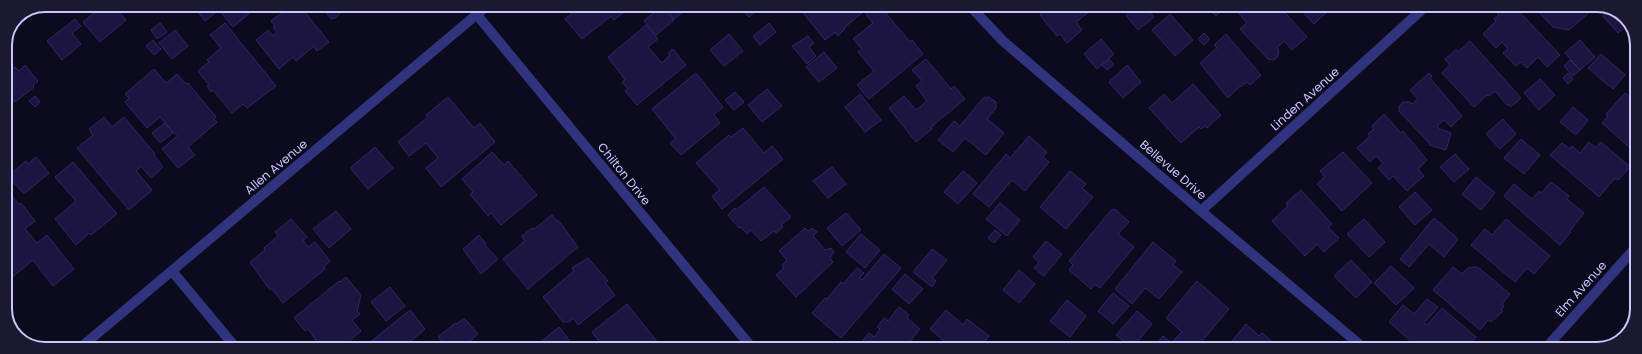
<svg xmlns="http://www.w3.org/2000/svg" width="1642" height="354" font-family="Poppins,sans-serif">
	<rect width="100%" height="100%" fill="#0c0a1d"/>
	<g fill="#1b153f" stroke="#30256d">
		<path d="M104 5H114L126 20 100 42 83 22Z"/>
		<path d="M215 5 219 10 205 21 193 6Z"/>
		<path d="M227 5H242L250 13 233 27 220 11Z"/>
		<path d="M287 5H299L329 42 317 51 314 46 296 61 293 57 279 69 256 40 268 30 273 36 277 32 273 27 275 26 271 21 284 11 283 9Z"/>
		<path d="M320 5H349L335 18 331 19Z"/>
		<path d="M360 5H375L366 12Z"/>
		<path d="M582 5H627L629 8 614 20 611 16 582 39 565 19Z"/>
		<path d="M663 5H691L674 19Z"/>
		<path d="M738 5H762L749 17Z"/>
		<path d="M797 5H874L865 12 864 11 844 28 845 29 838 36 835 32 825 40Z"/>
		<path d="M877 5H879L910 42 912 40 923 54 869 99 857 85 874 71 858 52 862 49 853 39 873 23 866 14Z"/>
		<path d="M1052 5H1098L1076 22 1082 30 1067 43 1060 34 1057 36 1040 15Z"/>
		<path d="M661 6 674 20 656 35 644 21Z"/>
		<path d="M1137 6H1145L1154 17 1138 30 1126 15Z"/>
		<path d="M1207 6H1227L1216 16Z"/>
		<path d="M1235 6H1279L1307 37 1292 50 1284 41 1277 48 1279 50 1278 56 1274 60 1268 59 1240 29 1247 23 1233 7Z"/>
		<path d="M1297 6H1338L1335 9 1333 6 1314 24Z"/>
		<path d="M1503 6H1514L1560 55 1547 67 1538 57 1527 68 1521 62 1516 66 1503 53 1508 49 1502 42 1496 48 1483 34 1496 21 1494 19 1499 15 1496 12Z"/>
		<path d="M1533 6H1590L1593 9 1569 30 1553 27Z"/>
		<path d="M1610 9 1625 17 1629 23 1618 33 1603 16Z"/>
		<path d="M1170 14 1193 40 1175 56 1152 30Z"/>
		<path d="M75 19 81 26 72 33 81 44 62 60 47 41Z"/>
		<path d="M160 23 167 32 157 39 151 30Z"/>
		<path d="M225 23 276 86 247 108 243 104 232 113 213 90 211 92 207 86 209 85 198 71 209 62 207 60 221 48 210 35Z"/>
		<path d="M769 23 776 32 760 45 753 36Z"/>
		<path d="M646 25 658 39 648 47 662 63 670 55 668 53 673 49 686 65 637 105 625 91 628 89 622 82 625 80 608 57Z"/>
		<path d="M175 30 188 46 172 59 159 43Z"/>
		<path d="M1204 33 1210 39 1204 45 1198 39Z"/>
		<path d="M729 34 743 51 724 66 710 50Z"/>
		<path d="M1226 34 1261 75 1250 85 1247 82 1241 87 1240 86 1228 98 1200 63 1217 48 1214 45Z"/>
		<path d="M808 36 814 43 809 47 816 56 807 64 792 46Z"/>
		<path d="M1101 39 1114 54 1097 69 1084 54Z"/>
		<path d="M153 40 161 49 154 55 146 46Z"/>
		<path d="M1580 40 1595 57 1580 70 1565 53Z"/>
		<path d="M1470 41 1521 98 1511 107 1509 104 1508 106 1495 91 1489 96 1487 95 1474 107 1442 73 1450 65 1445 59 1456 50 1458 52Z"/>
		<path d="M824 52 837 68 819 82 806 67Z"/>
		<path d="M1601 54 1625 75 1613 89 1588 68Z"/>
		<path d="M926 59 951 89 954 86 965 99 931 127 932 129 916 142 889 108 904 96 916 110 927 101 916 86 922 81 912 70Z"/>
		<path d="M1109 59 1114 65 1107 70 1102 65Z"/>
		<path d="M1570 60 1580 70 1573 76 1564 66Z"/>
		<path d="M25 65 38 81 33 85 34 87 15 102 5 91V75L15 67 19 71Z"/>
		<path d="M1127 65 1141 82 1123 98 1109 82Z"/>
		<path d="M154 69 166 83 177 74 186 84 188 83 216 117 214 119 217 122 188 147 195 155 178 168 162 149 177 136 160 117 147 128 125 102 129 98 125 94Z"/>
		<path d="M696 73 723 107 714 115 720 123 681 155 670 143 676 139 652 109Z"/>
		<path d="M1429 73 1432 76 1430 78 1462 116 1451 127 1444 120 1437 126 1440 129 1451 133 1446 150 1429 145 1430 144 1399 111V106L1403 102H1410L1412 104 1418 99 1410 90Z"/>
		<path d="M1568 73 1573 79 1568 84 1563 78Z"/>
		<path d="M1540 79 1555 95 1539 110 1524 93Z"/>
		<path d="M1193 84 1221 115 1207 128 1205 126 1201 129 1199 127 1181 143 1149 108 1164 94 1172 103Z"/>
		<path d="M767 89 782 106 762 122 748 105Z"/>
		<path d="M735 92 744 102 734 110 725 100Z"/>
		<path d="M1625 93 1635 102 1637 99V154L1602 123 1608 116 1606 114Z"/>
		<path d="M860 94 881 120 865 132 845 107Z"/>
		<path d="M35 96 40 102 35 107 29 101Z"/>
		<path d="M448 97 474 128 480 123 495 142 441 187 426 168 438 158 426 143 409 156 398 142 428 117 426 115Z"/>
		<path d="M984 97 986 98 989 97 996 102V108L987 119 1004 133 986 155 965 138 953 152 938 140 954 121 960 126Z"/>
		<path d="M1573 107 1588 120 1576 135 1560 122Z"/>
		<path d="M1384 114 1401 133 1403 131 1427 160 1418 169 1424 176 1407 191 1393 176 1389 180 1378 168 1383 163 1376 156 1370 162 1357 148 1370 136 1368 134 1374 129 1372 126Z"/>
		<path d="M104 117 112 127 124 117 155 154 154 155 163 167 151 178 141 166 136 171 152 190 129 210 77 148 93 135 89 129Z"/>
		<path d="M1503 119 1516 134 1500 149 1486 134Z"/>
		<path d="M165 123 173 133 160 143 152 133Z"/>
		<path d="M743 128 764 153 772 146 783 159 722 209 712 196 720 190 696 163 729 135 731 137Z"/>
		<path d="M1029 136 1047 152 1043 157 1049 162 1025 191 1012 180 989 207 973 194 1006 154 1010 158Z"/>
		<path d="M1521 139 1540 155 1524 174 1504 158Z"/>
		<path d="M1589 142 1596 148 1601 142 1630 167 1618 180 1615 178 1599 197 1550 155 1562 143 1570 149 1572 146 1580 153Z"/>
		<path d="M375 147 393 168 368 189 350 168Z"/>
		<path d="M492 152 504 165 508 161 537 195 501 225 491 213 488 216 470 194 473 192 462 179Z"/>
		<path d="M1343 152 1372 183 1342 211 1317 184 1325 177 1320 171Z"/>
		<path d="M1455 154 1469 169 1454 182 1440 167Z"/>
		<path d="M36 157 49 173 24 194 8 176 26 161 28 164Z"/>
		<path d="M73 162 117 214 91 235 89 233 76 245 55 219 76 201 55 177Z"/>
		<path d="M832 167 846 184 828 198 813 181Z"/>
		<path d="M963 171 977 183 958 204 944 192Z"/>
		<path d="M1070 171 1086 184 1082 188 1093 197 1066 229 1040 207Z"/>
		<path d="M1476 177 1495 193 1481 210 1462 194Z"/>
		<path d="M1551 182 1569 196 1567 199 1584 213 1570 231 1571 232 1560 245 1504 196 1514 184 1532 199 1539 191 1541 193Z"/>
		<path d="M764 187 791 217 781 225 783 227 776 233 774 231 761 241 751 230 747 234 741 227 739 228 728 215 735 208 736 210Z"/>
		<path d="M1301 190 1332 224 1328 227 1339 238 1324 252 1317 244 1305 256 1272 221 1288 206 1286 203Z"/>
		<path d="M1415 192 1432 210 1415 225 1399 207Z"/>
		<path d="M12 196 19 204 21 203 35 221 25 229 37 243 47 235 74 269 53 286 33 260 10 279 5 274V221L7 219 5 217V202Z"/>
		<path d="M1000 203 1020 220 1007 236 986 219Z"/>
		<path d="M1112 209 1114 210 1115 209 1129 222 1118 234 1134 247 1100 288 1095 284 1091 289 1069 270 1073 265 1069 261Z"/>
		<path d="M336 211 351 229 329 248 313 229Z"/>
		<path d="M846 213 861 230 842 246 827 228Z"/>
		<path d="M552 215 557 221 558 220 578 247 528 289 503 259 525 241 522 236 532 228 534 229Z"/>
		<path d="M1434 218 1458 239 1444 257 1429 244 1409 267 1400 259Z"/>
		<path d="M291 219 307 237 303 240 308 247 315 242 330 261 324 267 325 269 283 303 272 289 270 290 250 262 265 250 264 248 278 236 275 232Z"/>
		<path d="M1364 219 1385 242 1369 257 1347 234Z"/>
		<path d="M1506 219 1550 256 1534 274 1527 268 1515 282 1471 245 1485 229 1492 235Z"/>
		<path d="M805 228 808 231 812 228 817 232 813 236 825 250 831 248 834 252 830 258 833 262 796 297 776 275 784 268 782 265 787 260 779 251Z"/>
		<path d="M995 230 1001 235 994 243 988 238Z"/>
		<path d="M861 234 880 250 865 268 846 252Z"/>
		<path d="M479 235 486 244 485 245 498 259 481 274 463 249Z"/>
		<path d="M1046 241 1062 254 1044 276 1034 268 1039 262 1033 257Z"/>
		<path d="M1153 242 1176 261 1173 265 1182 272 1159 299 1145 288 1132 304 1115 289Z"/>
		<path d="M932 249 947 260 932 278 936 281 932 287 913 272Z"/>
		<path d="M884 254 901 268 841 338 812 313 825 298 827 299 841 282 843 284 857 268 864 273 859 278 862 280Z"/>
		<path d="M588 258 608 281 605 283 615 295 578 325 573 318 569 322H563L543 297 574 271 572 268Z"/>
		<path d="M1351 260 1372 282 1356 298 1334 276Z"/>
		<path d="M1391 266 1414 288 1396 305 1374 283Z"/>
		<path d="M1453 267 1462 274 1468 268 1475 267 1479 268 1510 294 1502 304 1504 306 1502 309V312L1491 322 1488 320 1480 330 1433 290Z"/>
		<path d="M1019 270 1035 284 1019 303 1003 290Z"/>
		<path d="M905 274 923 289 909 304 892 289Z"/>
		<path d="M346 277 361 295 357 311 360 314 352 320 361 331 341 348 338 344 333 348H323L320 346 308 329 305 331 294 318 339 281 340 282Z"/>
		<path d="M1197 281 1229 309 1195 349H1153L1163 336 1173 344 1174 342 1173 341 1182 332 1166 318Z"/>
		<path d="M390 287 405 306 386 321 371 302Z"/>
		<path d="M1113 293 1129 306 1113 324 1098 311Z"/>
		<path d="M1427 299 1438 307 1424 323 1427 325 1442 308 1476 337 1466 349H1420L1389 322 1403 305 1414 314Z"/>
		<path d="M1067 300 1086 316 1070 337 1050 321Z"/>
		<path d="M627 304 663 349H605L592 332Z"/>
		<path d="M899 307 909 315 907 318 920 329 904 349H863L859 345 869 333 874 337 880 329 877 327 884 318 888 321Z"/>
		<path d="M410 310 425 329 410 342 415 348H363Z"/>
		<path d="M946 310 963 325 967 319 989 336 979 349H941L946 343 930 329Z"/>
		<path d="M1137 311 1152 324 1132 348 1116 335Z"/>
		<path d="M464 318 478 334 462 348H448L438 337 455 323 457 324Z"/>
		<path d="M1246 324 1259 336 1262 333 1277 346 1275 349H1231L1228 346Z"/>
		<path d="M559 327 573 345 568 349H541L538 344Z"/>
	</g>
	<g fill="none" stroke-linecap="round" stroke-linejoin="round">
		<g stroke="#32337f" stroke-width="10">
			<path d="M969 5 1003 41 1201 211 1365 349"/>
			<path d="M477 15 753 349"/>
			<path d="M1201 211 1426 6"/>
			<path d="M172 271 236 348"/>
			<path d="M80 348 488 5"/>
			<path d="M1545 349 1636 247"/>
		</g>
	</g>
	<g text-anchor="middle" stroke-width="4" stroke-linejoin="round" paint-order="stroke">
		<g font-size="12" fill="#cac6ff" stroke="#0c0a1d">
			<text transform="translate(1305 99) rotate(-42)" y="4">Linden Avenue</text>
			<text transform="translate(276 167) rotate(-40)" y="4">Allen Avenue</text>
			<text transform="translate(1173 170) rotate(41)" y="4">Bellevue Drive</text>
			<text transform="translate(624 174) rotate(51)" y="4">Chilton Drive</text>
			<text transform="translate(1581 289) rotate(-48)" y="4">Elm Avenue</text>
		</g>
	</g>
	<path d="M0 0H1642V354H0ZM45 12H1597A33 33 0 0 1 1630 45V309A33 33 0 0 1 1597 342H45A33 33 0 0 1 12 309V45A33 33 0 0 1 45 12Z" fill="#1b192f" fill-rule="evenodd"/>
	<path fill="none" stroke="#cac6ff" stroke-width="2" d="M45 12H1597A33 33 0 0 1 1630 45V309A33 33 0 0 1 1597 342H45A33 33 0 0 1 12 309V45A33 33 0 0 1 45 12Z"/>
</svg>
